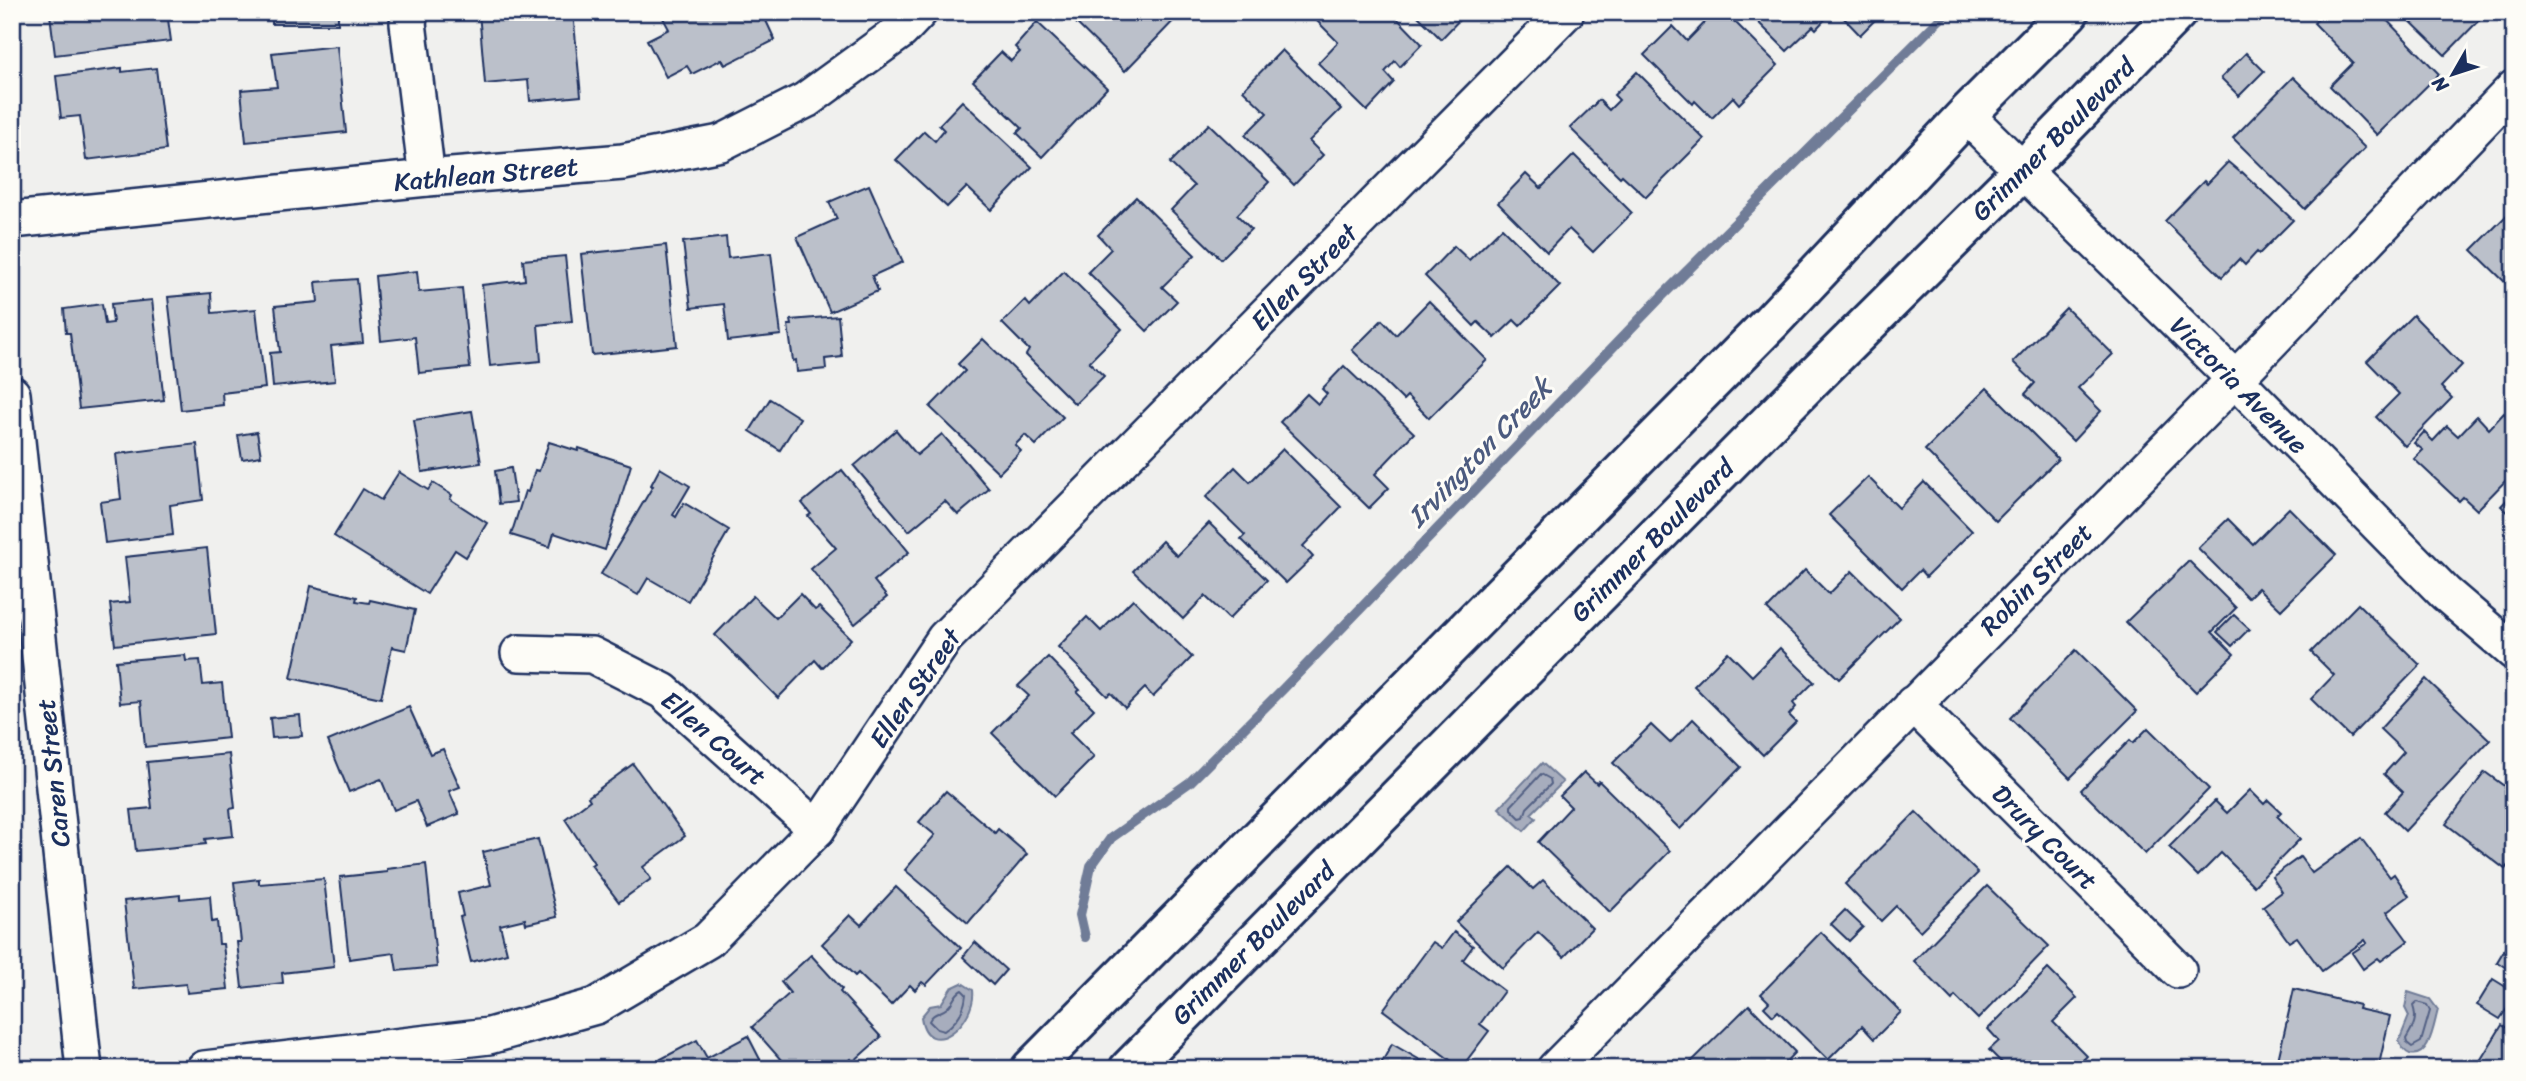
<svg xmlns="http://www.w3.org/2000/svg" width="2526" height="1081" font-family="Sriracha,sans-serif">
	<rect width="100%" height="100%" fill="#f0f0ee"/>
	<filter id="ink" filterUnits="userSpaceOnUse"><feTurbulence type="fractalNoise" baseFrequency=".0143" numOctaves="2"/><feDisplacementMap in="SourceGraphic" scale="14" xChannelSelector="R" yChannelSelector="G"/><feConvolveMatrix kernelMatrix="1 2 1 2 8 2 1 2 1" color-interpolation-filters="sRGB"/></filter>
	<g filter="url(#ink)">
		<g fill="#a7adbd" stroke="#6f7b97" stroke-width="2">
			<path d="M1542 763 1563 782 1531 814 1536 818 1524 831 1499 808Z"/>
			<path d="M962 983 973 990C977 1023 928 1063 921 1017L930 1006 941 1004 951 988Z"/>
			<path d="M2408 992 2430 999 2438 1010C2434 1023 2430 1059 2410 1054 2404 1052 2401 1046 2399 1041L2409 1016 2405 1008Z"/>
		</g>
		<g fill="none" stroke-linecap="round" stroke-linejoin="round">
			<g stroke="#536184" stroke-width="2">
				<path d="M1541 774 1550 779 1551 784 1527 808 1524 817 1520 818 1511 809V806Z"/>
				<path d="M962 990 966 994C965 1010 957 1022 944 1031L937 1029 929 1021C933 1012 940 1014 947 1008 954 1002 954 994 962 990Z"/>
				<path d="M2417 1002 2427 1005 2430 1011 2421 1042 2412 1047 2407 1043 2406 1039C2413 1027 2418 1020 2413 1006Z"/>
			</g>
			<path stroke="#6f7b97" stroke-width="10" d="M1085 937 1080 915 1091 866 1111 838 1190 782 1283 689 1664 294 1947 12"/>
		</g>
		<g fill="#bbc0ca" stroke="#1b2f5e" stroke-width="2">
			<path d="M62 12H167L171 41 55 55 50 14Z"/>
			<rect x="272" y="12" width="66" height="12"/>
			<path d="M479 12H573L581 96 530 101 528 80 485 84Z"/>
			<path d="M675 12H762L775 40 725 65 722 59 692 74 687 66 666 77 647 40 669 29 663 18Z"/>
			<path d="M1065 12H1182L1125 71Z"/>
			<path d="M1320 12H1391L1422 44 1400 67 1395 61 1385 72 1394 82 1367 111 1318 63 1338 42 1314 18Z"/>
			<path d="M1414 12H1467L1441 39Z"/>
			<path d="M1715 12H1725L1778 65 1739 104 1733 97 1712 118 1695 101 1693 104 1644 55 1673 26 1687 41Z"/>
			<path d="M1748 12H1832L1816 29 1813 26 1787 51Z"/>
			<path d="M1838 12H1878L1881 14 1860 35Z"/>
			<path d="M2325 12H2379L2439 74 2377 135 2330 86 2353 63 2314 23Z"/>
			<path d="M2401 12H2487L2445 55Z"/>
			<path d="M1037 22 1107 88 1042 157 1017 133 1022 128 973 81 1001 52 1011 61 1020 52 1015 47Z"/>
			<path d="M337 46 346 132 246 142 241 90 277 87 272 53Z"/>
			<path d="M1282 50 1341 109 1309 141 1323 155 1294 185 1245 135 1267 113 1243 90Z"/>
			<path d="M2246 53 2264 71 2239 96 2221 78Z"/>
			<path d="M122 68V72L156 68 166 150 86 160 80 116 61 118 56 76Z"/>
			<path d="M1637 72 1704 139 1646 197 1622 175 1620 177 1570 128 1599 100 1609 110 1619 100 1614 95Z"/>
			<path d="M2293 77 2365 148 2305 209 2233 138Z"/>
			<path d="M962 101 1032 167 991 210 967 187 947 207 896 160 924 131 935 141 944 130 939 125Z"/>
			<path d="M1209 124 1269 182 1237 215 1251 229 1221 259 1171 210 1194 186 1170 163Z"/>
			<path d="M1574 155 1632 213 1593 252 1569 229 1547 252 1498 203 1526 174 1541 188Z"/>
			<path d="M2228 162 2241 173 2242 172 2293 220 2259 254 2257 252 2245 265 2239 259 2222 277 2165 221 2204 181 2207 184Z"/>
			<path d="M869 185 903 262 872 276 878 291 830 312 797 237 837 219 829 202Z"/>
			<path d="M1136 197 1195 255 1162 287 1177 301 1147 331 1088 272 1111 249 1098 235Z"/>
			<path d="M2514 208V285L2511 288 2472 250Z"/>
			<path d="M1502 228 1560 286 1520 326 1514 320 1495 338 1478 322 1474 326 1425 276 1454 246 1469 260Z"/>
			<path d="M726 237 728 258 771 253 781 335 728 341 724 304 691 308 683 242Z"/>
			<path d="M666 245 677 346 592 355 581 254Z"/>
			<path d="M565 256 572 321 538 325 541 361 490 366 482 285 525 280 523 260Z"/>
			<path d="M417 271 419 292 462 288 470 368 419 373 415 337 381 341 375 276Z"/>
			<path d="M1064 271 1122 329 1089 362 1104 376 1075 404 1026 355 1029 350 1002 323 1025 300 1030 306Z"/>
			<path d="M357 279 363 343 331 346 335 381 273 387 270 353 280 352 275 306 318 302 316 282Z"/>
			<path d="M211 293 212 313 256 309 265 388 222 393 223 405 181 410 168 297Z"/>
			<path d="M152 300 164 400 79 409 70 333H66L64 309 102 304 105 324 113 323 111 304Z"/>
			<path d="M1429 301 1487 360 1429 418 1407 396 1403 400 1352 350 1382 320 1396 335Z"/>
			<path d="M2066 308 2113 354 2078 388 2101 411 2073 441 2025 394 2035 383 2013 362Z"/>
			<path d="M2413 315 2462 365 2441 387 2452 398 2405 446 2376 417 2399 394 2367 361Z"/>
			<path d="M838 316 842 357 825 359 826 369 797 372 796 360 793 361 788 325H792L791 320Z"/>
			<path d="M983 339 1063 417 1036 445 1025 435 1015 445 1021 451 999 473 930 407 965 371 958 364Z"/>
			<path d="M1344 366 1414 433 1375 474 1389 488 1369 508 1280 422 1307 394 1318 404 1327 394 1322 389Z"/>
			<path d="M1987 388 2058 459 1996 521 1925 450Z"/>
			<path d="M770 399 800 418 780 450 750 431Z"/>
			<path d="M472 411 481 463 422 472 414 420Z"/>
			<path d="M2504 413 2514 423V472L2477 510 2463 497 2459 501 2414 459 2423 450 2414 443 2424 432 2433 441 2447 426 2458 436 2477 416 2489 429Z"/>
			<path d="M896 430 917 455 942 434 989 489 958 515 945 501 909 531 854 466Z"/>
			<path d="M257 432 261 456 242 459 238 435Z"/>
			<path d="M549 442 578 451 579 448 631 465 605 550 554 533 550 547 511 535 525 491 528 492 535 470 539 471Z"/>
			<path d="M197 444 203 500 170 505 173 535 105 543 100 502 121 499 116 454Z"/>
			<path d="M1283 449 1341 507 1303 546 1313 557 1286 583 1241 539 1245 535 1206 497 1235 467 1250 482Z"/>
			<path d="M511 468 516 502 499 504 495 471Z"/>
			<path d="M660 468 690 486 673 515 676 517 684 503 729 530 688 601 648 578 638 595 601 574 653 486 651 485Z"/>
			<path d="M842 470 909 552 874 581 887 597 855 624 811 569 836 548 808 516 811 514 802 503Z"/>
			<path d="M399 472 428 490 433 483 452 495 450 499 487 523 466 557 455 550 427 594 334 536 363 489 381 500Z"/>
			<path d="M1868 477 1899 508 1924 482 1972 531 1926 577 1920 570 1902 588 1829 515Z"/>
			<path d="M2514 492V518L2501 506Z"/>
			<path d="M2289 508 2336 555 2281 610 2258 588 2248 598 2198 548 2228 519 2253 544Z"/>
			<path d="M1209 523 1267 580 1229 619 1205 596 1183 619 1133 571 1162 541 1177 556Z"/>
			<path d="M207 548 216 634 115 645 110 604 130 602 125 557Z"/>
			<path d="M2189 561 2236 608 2212 632 2234 654 2196 692 2126 622Z"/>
			<path d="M1805 570 1829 594 1852 571 1900 618 1839 679 1767 609Z"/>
			<path d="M311 586 357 597 356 601 369 603 370 600 415 610 406 650 392 647 381 698 291 678Z"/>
			<path d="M800 594 815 610 819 607 851 639 822 668 815 660 778 698 715 635 753 596 776 618Z"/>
			<path d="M1133 599 1192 657 1153 697 1145 688 1125 708 1111 693 1107 696 1058 647 1087 617 1101 631Z"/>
			<path d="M2358 604 2420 665 2350 737 2311 699 2334 675 2311 652Z"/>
			<path d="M2234 615 2249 629 2232 646 2217 632Z"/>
			<path d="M1780 648 1814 682 1793 703 1796 707 1789 715 1796 722 1763 755 1694 686 1728 652 1752 676Z"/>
			<path d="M2076 650 2137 711 2070 778 2010 718Z"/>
			<path d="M185 655 186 661 200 660 203 685 222 683 228 738 145 747 141 701 120 703 116 661Z"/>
			<path d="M1048 657 1080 690 1077 692 1094 709 1070 733 1094 757 1055 796 992 733 1029 696 1018 686Z"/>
			<path d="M2426 679 2490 740 2405 831 2385 812 2403 792 2384 774 2404 752 2380 729Z"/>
			<path d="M409 707 430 754 443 749 460 787 449 791 459 814 427 827 416 801 394 810 381 779 349 792 328 741Z"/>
			<path d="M300 715 302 736 272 738 270 718Z"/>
			<path d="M1693 719 1741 767 1680 829 1613 763 1651 725 1670 743Z"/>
			<path d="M2148 728 2209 789 2145 854 2081 790 2130 740 2133 743Z"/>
			<path d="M229 754 235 808 230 809 233 836 205 839 206 844 136 851 131 810 152 808 147 762Z"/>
			<path d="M633 764 685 836 643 867 651 879 619 902 591 865 594 863 565 819 590 800 588 797Z"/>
			<path d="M1584 772 1597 784 1599 781 1670 851 1610 912 1538 842 1571 807 1560 796Z"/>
			<path d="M2485 772 2507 788 2509 785 2514 789V858L2505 869 2446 824Z"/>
			<path d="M2250 790 2264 804 2268 800 2281 812 2277 816 2300 839 2254 886 2221 853 2198 876 2169 847 2215 801 2227 813Z"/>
			<path d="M946 791 995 833 998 829 1027 854 968 923 905 870 935 835 919 822Z"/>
			<path d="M1916 812 1978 873 1920 931 1896 906 1881 921 1845 884Z"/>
			<path d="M2361 838 2390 877 2394 874 2409 896 2387 912 2408 941 2381 961 2378 958 2363 969 2352 953 2367 943 2365 940 2322 971 2297 937 2289 942 2263 906 2282 892 2272 877 2300 857 2312 873Z"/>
			<path d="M538 839 557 917 526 924 525 919 500 925 507 953 471 962 460 917 463 916 458 893 491 885 483 852Z"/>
			<path d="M426 864 437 967 397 971 394 953 349 959 340 877 387 872V869Z"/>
			<path d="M1511 867 1533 889 1543 880 1592 928 1564 957 1538 932 1503 968 1456 922Z"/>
			<path d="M259 879V884L324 879 334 967 282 973 283 983 242 988 237 942H241L234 882Z"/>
			<path d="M1987 886 2049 946 1978 1019 1955 996 1952 1000 1914 961Z"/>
			<path d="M896 887 961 948 926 985 922 982 915 990 910 985 891 1005 858 973 855 976 822 944 850 915 861 925Z"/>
			<path d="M180 895V899L210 896 212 922 217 921 219 944H223L228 989 187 993 186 984 134 989 124 901Z"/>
			<path d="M1845 910 1863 927 1849 941 1831 924Z"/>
			<path d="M1454 932 1473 946 1463 960 1504 991 1480 1024 1489 1031 1461 1068 1383 1010 1433 942 1442 948Z"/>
			<path d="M1821 932 1901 1012 1874 1039 1862 1026 1828 1060 1778 1011 1773 1016 1764 1007 1769 1002 1761 994Z"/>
			<path d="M2510 940 2514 942V973L2497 962Z"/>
			<path d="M975 942 1006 970 993 985 963 957Z"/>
			<path d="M811 955 842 989 840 992 881 1037 853 1062 851 1059 840 1069H789L752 1027 790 993 781 982Z"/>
			<path d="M2048 969 2077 998 2053 1022 2087 1056 2074 1069H2008L1989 1050 1999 1041 1988 1029Z"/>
			<path d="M2493 979 2514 992V998L2500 1019 2477 1005Z"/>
			<path d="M2294 989 2359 1005 2358 1009 2390 1016 2378 1069H2276Z"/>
			<path d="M1749 1005 1795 1052 1779 1069H1690L1687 1066Z"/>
			<path d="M2502 1025 2514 1032V1069H2475Z"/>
			<path d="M748 1036 765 1069H666L661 1059 697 1040 707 1058Z"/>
			<path d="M1392 1044 1436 1069H1378Z"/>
		</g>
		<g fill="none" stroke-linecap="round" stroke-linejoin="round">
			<defs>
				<g id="minor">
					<path d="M410 12 408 23 427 178"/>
					<path d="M1966 115 2235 379 2445 593 2514 652"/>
					<path d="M12 220 427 178 623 162 721 143 806 100 901 31 919 12"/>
					<path d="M12 394 84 1069"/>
					<path d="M519 653 592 655 663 691 817 829"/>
					<path d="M1913 704 2178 970"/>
					<path d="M204 1069 489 1036 596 1006 708 940 817 829 945 638 1566 12"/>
					<path d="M1555 1069 2235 379 2514 88"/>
				</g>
				<g id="secondary">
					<path d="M1031 1069 1771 322 1966 115 2069 12"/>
					<path d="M1129 1069 1815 376 2023 170 2177 12"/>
				</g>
			</defs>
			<use href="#minor" stroke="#1b2f5e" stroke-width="40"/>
			<use href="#secondary" stroke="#1b2f5e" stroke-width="44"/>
			<use href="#minor" stroke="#fdfcf7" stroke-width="35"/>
			<use href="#secondary" stroke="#fdfcf7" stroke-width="38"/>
		</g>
	</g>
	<g text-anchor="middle" stroke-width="6" stroke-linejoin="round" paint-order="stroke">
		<g font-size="26" fill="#1b2f5e" stroke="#fdfcf7">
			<text transform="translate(2053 139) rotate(-45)" y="9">Grimmer Boulevard</text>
			<text transform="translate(486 174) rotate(-5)" y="9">Kathlean Street</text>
			<text transform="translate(1304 277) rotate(-45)" y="9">Ellen Street</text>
			<text transform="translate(2239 385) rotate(45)" y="9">Victoria Avenue</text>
			<text transform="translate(1652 540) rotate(-45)" y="9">Grimmer Boulevard</text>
			<text transform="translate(2036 579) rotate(-45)" y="9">Robin Street</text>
			<text transform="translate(915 688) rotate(-55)" y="9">Ellen Street</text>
			<text transform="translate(714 738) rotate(41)" y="9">Ellen Court</text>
			<text transform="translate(53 773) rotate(-96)" y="9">Caren Street</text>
			<text transform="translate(2045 837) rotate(45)" y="9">Drury Court</text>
			<text transform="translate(1253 943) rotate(-45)" y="9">Grimmer Boulevard</text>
		</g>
		<g font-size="28" font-style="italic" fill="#4c5b7f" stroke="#fdfcf7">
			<text transform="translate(1479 452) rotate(-46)" y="10">Irvington Creek</text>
		</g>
	</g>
	<rect width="2526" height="1081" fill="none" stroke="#fdfcf7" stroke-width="42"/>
	<rect x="21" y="21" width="2484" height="1039" fill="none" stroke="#1b2f5e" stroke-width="2.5" filter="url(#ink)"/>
	<g transform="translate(2453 74) rotate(231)" stroke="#fdfcf7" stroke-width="5" paint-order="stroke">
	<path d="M0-5L12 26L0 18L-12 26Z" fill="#1b2f5e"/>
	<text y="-10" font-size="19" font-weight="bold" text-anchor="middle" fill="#1b2f5e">N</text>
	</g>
</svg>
